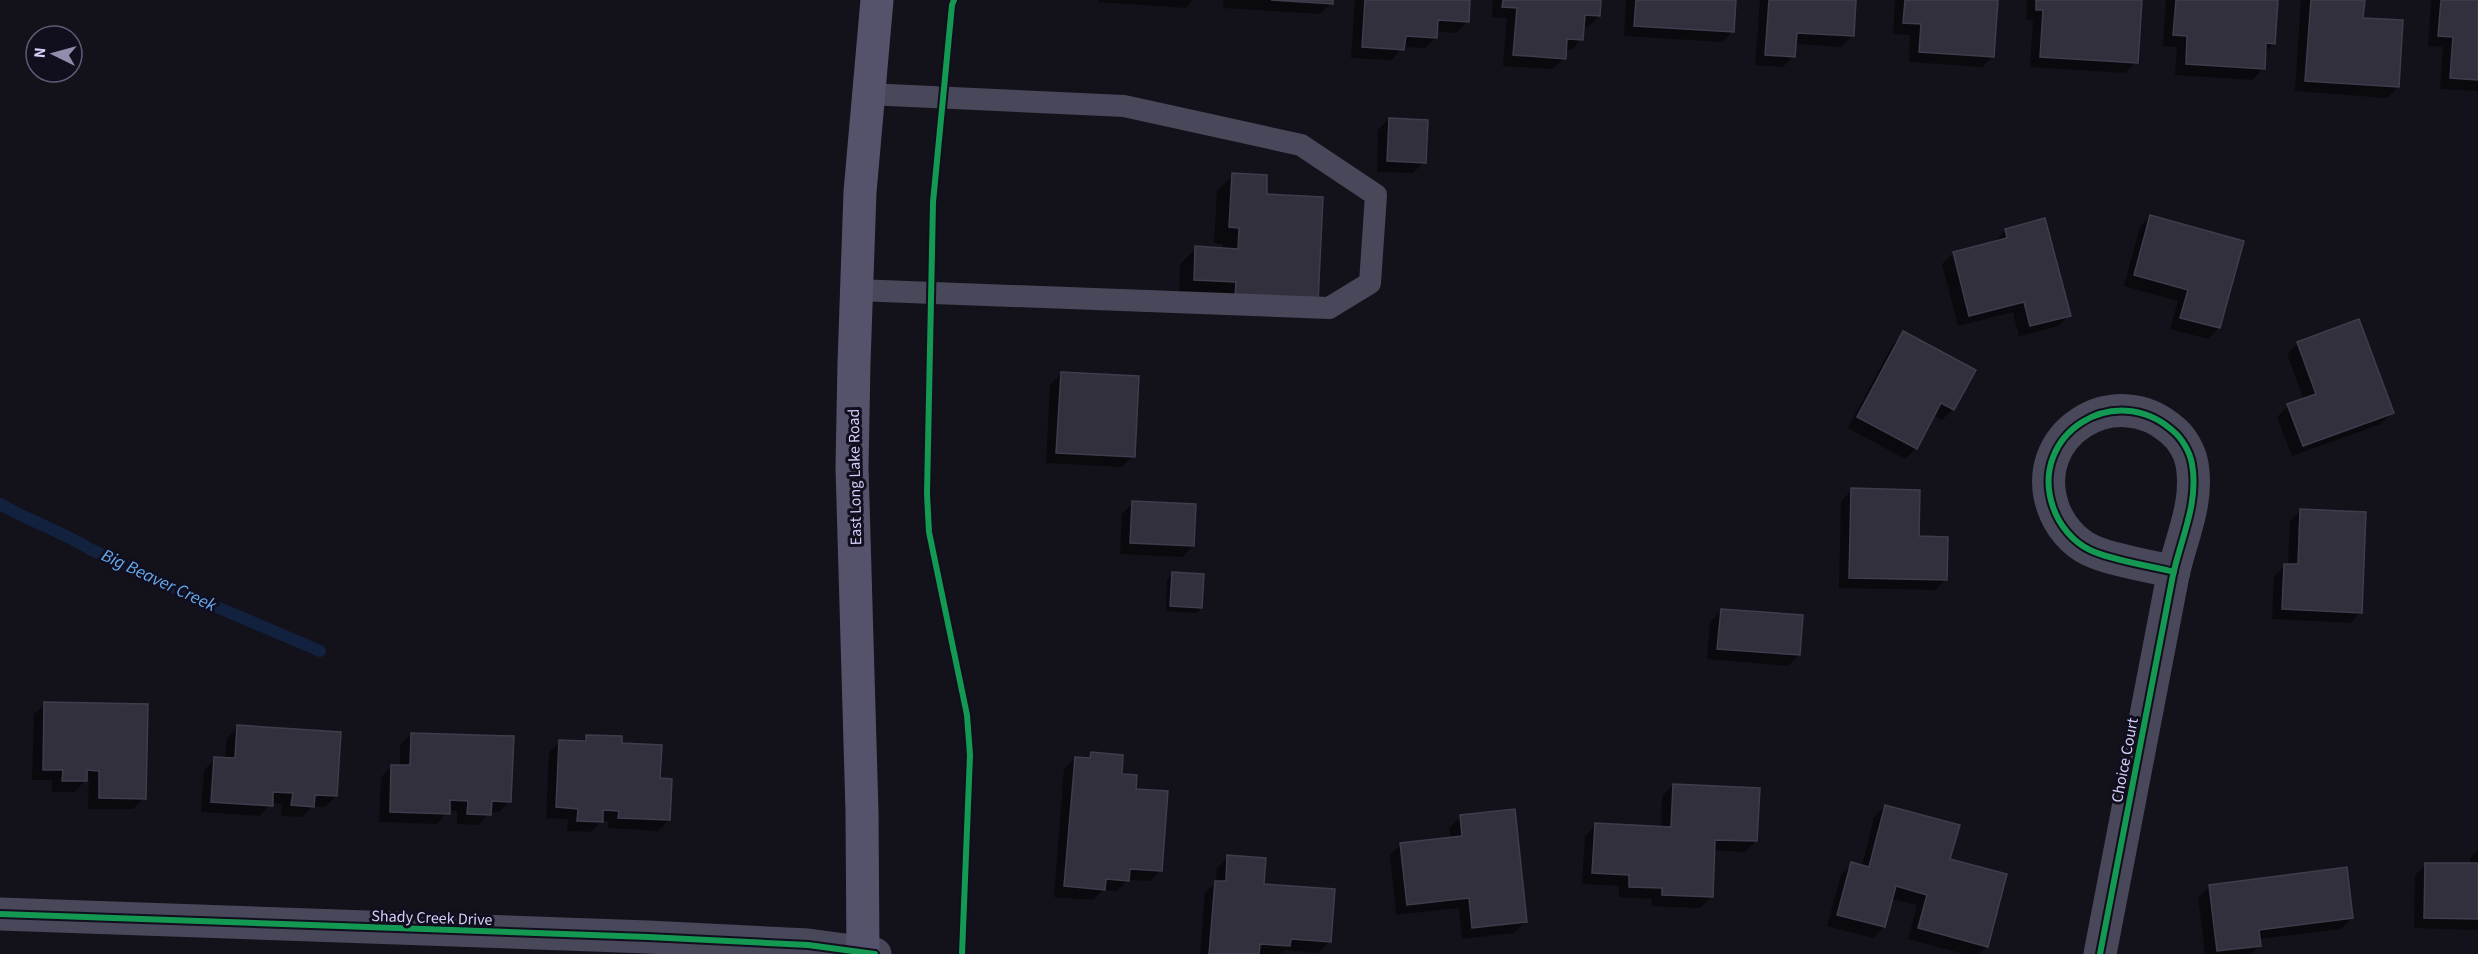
<svg xmlns="http://www.w3.org/2000/svg" width="2478" height="954" font-family="'Source Sans 3',sans-serif">
	<rect width="100%" height="100%" fill="#13121a"/>
	<g fill="#0007">
		<path d="M1099 0H1193L1186 8 1098 2Z"/>
		<path d="M1224 0H1331V3L1320 14 1223 8Z"/>
		<path d="M1355 0H1469L1467 22 1456 33 1436 31V38L1425 48 1403 47 1392 60 1351 58Z"/>
		<path d="M1493 0H1600L1599 16 1588 27 1583 26 1582 39 1571 50H1565L1564 58 1553 69 1503 66 1507 18 1492 17Z"/>
		<path d="M1626 0H1735L1733 31 1722 42 1624 36Z"/>
		<path d="M1760 0H1854L1852 36 1841 47 1795 44 1794 56 1783 67 1755 65Z"/>
		<path d="M1895 0H1997L1993 56 1982 67 1909 62 1910 35 1893 34Z"/>
		<path d="M2027 0H2126L2136 62 2125 73 2030 67 2033 21 2026 20Z"/>
		<path d="M2166 0H2276L2274 44 2264 53 2263 69 2252 80 2175 75 2177 47 2163 46Z"/>
		<path d="M2301 0H2363L2362 19 2398 87 2387 98 2295 91Z"/>
		<path d="M2431 0H2478V91L2440 89 2443 47 2428 46Z"/>
		<path d="M1389 119 1424 162 1413 173 1377 172 1378 130Z"/>
		<path d="M1233 175 1265 195 1317 302 1301 318 1220 314 1179 296 1180 264 1196 248 1223 249V244L1214 243 1217 191Z"/>
		<path d="M2151 216 2219 328 2208 339 2170 329 2178 301 2124 286 2140 227Z"/>
		<path d="M2005 230 2069 315 2058 326 2019 336 2013 312 1958 326 1942 264 1953 253 1995 242Z"/>
		<path d="M1904 333 1953 409 1942 420 1933 415 1916 448 1905 459 1848 428 1893 344Z"/>
		<path d="M2298 343 2392 413 2381 424 2292 456 2277 417 2288 406 2304 400 2287 354Z"/>
		<path d="M1061 374 1133 456 1122 467 1046 463 1050 385Z"/>
		<path d="M1852 490 1917 537 1946 579 1935 590 1839 588 1841 501Z"/>
		<path d="M1133 503 1193 546 1182 557 1120 554 1122 514Z"/>
		<path d="M2301 510 2361 612 2350 623 2272 619 2274 576 2285 565H2288L2290 521Z"/>
		<path d="M1173 574 1201 608 1196 613 1166 611 1167 579Z"/>
		<path d="M1721 611 1799 655 1788 666 1707 659 1710 622Z"/>
		<path d="M45 704 144 798 133 809H88L89 781H85L74 792H52V780H32L34 714Z"/>
		<path d="M238 727 336 796 325 807 313 806 302 817 281 816 282 804 271 803 260 816 201 812 204 770 215 759H225L227 738Z"/>
		<path d="M411 734 510 801 499 812H490L479 825 457 824V811H448L437 824 379 822 381 777 392 766H400V745Z"/>
		<path d="M587 736 620 745 659 780 669 820 658 831 608 828V821H602L590 832 567 831 568 819 546 818 549 752 560 742 580 743Z"/>
		<path d="M1091 754 1135 790 1160 870 1150 881 1128 880 1117 891 1103 890 1093 900 1054 897 1064 769 1075 758 1087 759Z"/>
		<path d="M1673 785 1756 841 1745 852 1713 850 1711 897 1700 908 1651 906 1652 899 1619 897V886L1582 884 1585 836 1596 825 1661 828 1662 796Z"/>
		<path d="M1885 806 1987 946 1979 954H1964L1908 939 1917 905 1892 899 1884 927 1873 938 1827 926 1841 875 1852 864 1862 866 1874 817Z"/>
		<path d="M1460 817 1525 922 1514 933 1462 939 1459 908 1396 915 1390 855 1401 844 1451 839 1449 828Z"/>
		<path d="M2478 850V930L2414 928 2415 875 2426 864 2470 865V858Z"/>
		<path d="M1228 857 1329 942 1318 953 1284 950 1280 954H1200L1205 893 1216 882 1217 868Z"/>
		<path d="M2209 887 2352 918 2341 929 2259 939 2260 945 2251 954H2205L2198 898Z"/>
	</g>
	<g fill="none" stroke-linecap="round" stroke-linejoin="round">
		<path stroke="#12223e" stroke-width="12" d="M0 504C29 521 61 531 90 549L210 604 320 651"/>
	</g>
	<g fill="#32303c" stroke="#403c4d" stroke-width="1.5">
		<path d="M1271 0H1333V4Z"/>
		<path d="M1365 0H1470L1469 22 1438 20 1437 38 1406 36 1404 50 1362 47Z"/>
		<path d="M1503 0H1601L1600 16 1585 15 1583 40 1567 39 1566 59 1513 55 1517 8 1502 7Z"/>
		<path d="M1636 0H1736L1734 32 1634 26Z"/>
		<path d="M1769 0H1856L1854 36 1797 33 1795 57 1765 55Z"/>
		<path d="M1905 0H1998L1994 57 1919 52 1921 24 1903 23Z"/>
		<path d="M2036 0H2142L2138 63 2040 57 2043 10H2036Z"/>
		<path d="M2176 0H2278L2275 44 2266 43 2265 69 2186 64 2187 36 2173 35Z"/>
		<path d="M2311 0H2365L2363 18 2403 20 2399 87 2305 81Z"/>
		<path d="M2441 0H2478V80L2450 78 2453 37 2438 36Z"/>
		<path d="M1389 118 1428 120 1426 163 1387 161Z"/>
		<path d="M1232 173 1267 175V194L1323 197 1318 303 1235 298 1236 282 1194 280 1195 246 1238 249 1239 228 1229 227Z"/>
		<path d="M2150 215 2244 241 2220 328 2180 318 2188 290 2134 275Z"/>
		<path d="M2045 218 2071 316 2030 326 2024 302 1969 316 1953 252 2007 238 2005 229Z"/>
		<path d="M2359 319 2394 413 2303 446 2287 404 2316 394 2297 342Z"/>
		<path d="M1903 331 1976 370 1954 410 1941 403 1917 449 1857 417Z"/>
		<path d="M1061 372 1139 376 1135 457 1056 453Z"/>
		<path d="M1851 488 1920 490 1919 536 1948 537 1947 580 1849 578Z"/>
		<path d="M1132 501 1196 504 1194 546 1130 543Z"/>
		<path d="M2300 509 2366 512 2362 613 2282 609 2284 564H2298Z"/>
		<path d="M1172 572 1204 574 1202 608 1170 606Z"/>
		<path d="M1721 609 1803 615 1800 655 1717 649Z"/>
		<path d="M44 702 148 704 146 799 99 798V771L87 770V781H62L63 770H43Z"/>
		<path d="M237 725 341 732 337 796 315 795 314 807 291 805 293 793 273 792V806L211 802 214 757 235 758Z"/>
		<path d="M411 733 514 736 511 802 492 801 491 815 467 814 468 801 450 800V814L390 812 391 765H410Z"/>
		<path d="M586 735 622 736V743L662 745 660 778 672 779 670 820 618 818 619 811 603 810V822L577 821 578 809 556 807 559 740 586 741Z"/>
		<path d="M1091 752 1123 755 1122 774 1137 775 1136 789 1168 791 1162 871 1130 869 1129 881 1106 879 1105 890 1064 886 1075 757 1090 758Z"/>
		<path d="M1673 784 1760 788 1757 841 1715 840 1713 897 1662 895V888L1629 887V875L1592 873 1595 823 1671 827Z"/>
		<path d="M1885 805 1960 825 1950 859 2007 874 1988 947 1918 928 1927 895 1896 886 1885 927 1837 915 1851 862 1869 867Z"/>
		<path d="M1515 809 1527 922 1472 928 1469 898 1407 905 1400 843 1462 836 1460 815Z"/>
		<path d="M1227 855 1266 858 1264 884 1335 889 1331 942 1291 939 1290 946 1260 944 1259 954H1209L1215 881H1226Z"/>
		<path d="M2425 863H2478V919L2424 918Z"/>
		<path d="M2347 867 2353 918 2259 930 2261 946 2217 951 2209 885Z"/>
	</g>
	<g fill="none" stroke-linecap="round" stroke-linejoin="round">
		<path stroke="#49475a" stroke-width="22" d="M856 290 1329 308 1370 283 1376 195 1301 145 1124 106 867 94"/>
		<g stroke="#49475a" stroke-width="33">
			<path d="M0 914 648 937 808 945 875 954"/>
			<path d="M2100 954C2124 828 2149 701 2173 575 2181 538 2199 503 2192 464 2190 452 2182 438 2172 430 2115 380 2028 434 2053 507 2059 525 2073 542 2090 550 2110 560 2151 566 2174 572"/>
		</g>
		<path stroke="#55536c" stroke-width="33" d="M863 954 862 812 852 467 854 363 860 192 877 0"/>
		<defs>
			<g id="cycleway">
				<path d="M954 0 952 5 933 202 927 494 929 532 967 715 970 755 962 954"/>
				<path d="M0 914 648 937 808 945 875 954"/>
				<path d="M2100 954C2124 828 2149 701 2173 575 2181 538 2199 503 2192 464 2190 452 2182 438 2172 430 2115 380 2028 434 2053 507 2059 525 2073 542 2090 550 2110 560 2151 566 2174 572"/>
			</g>
		</defs>
		<use href="#cycleway" stroke="#110e1e" stroke-width="10"/>
		<use href="#cycleway" stroke="#139951" stroke-width="6"/>
	</g>
	<g text-anchor="middle" stroke-width="6" stroke-linejoin="round" paint-order="stroke">
		<g font-size="16" fill="#d5cffa" stroke="#110e1e">
			<text transform="translate(854 477) rotate(-91)" y="6">East Long Lake Road</text>
			<text transform="translate(2124 760) rotate(-79)" y="6">Choice Court</text>
			<text transform="translate(432 917) rotate(2)" y="6">Shady Creek Drive</text>
		</g>
		<g font-size="18" font-style="italic" fill="#67adf1" stroke="#110e1e">
			<text transform="translate(159 580) rotate(25)" y="6">Big Beaver Creek</text>
		</g>
	</g>
	<g transform="translate(54 54) rotate(275)"><circle r="28" fill="#110e1e" stroke="#5f5b76" stroke-width="1.5"/>
	<path d="M0-4.5L10 22L0 15L-10 22Z" fill="#918dac"/>
	<text y="-9" font-size="16" font-weight="bold" text-anchor="middle" fill="#d5cffa">N</text>
	</g>
</svg>
